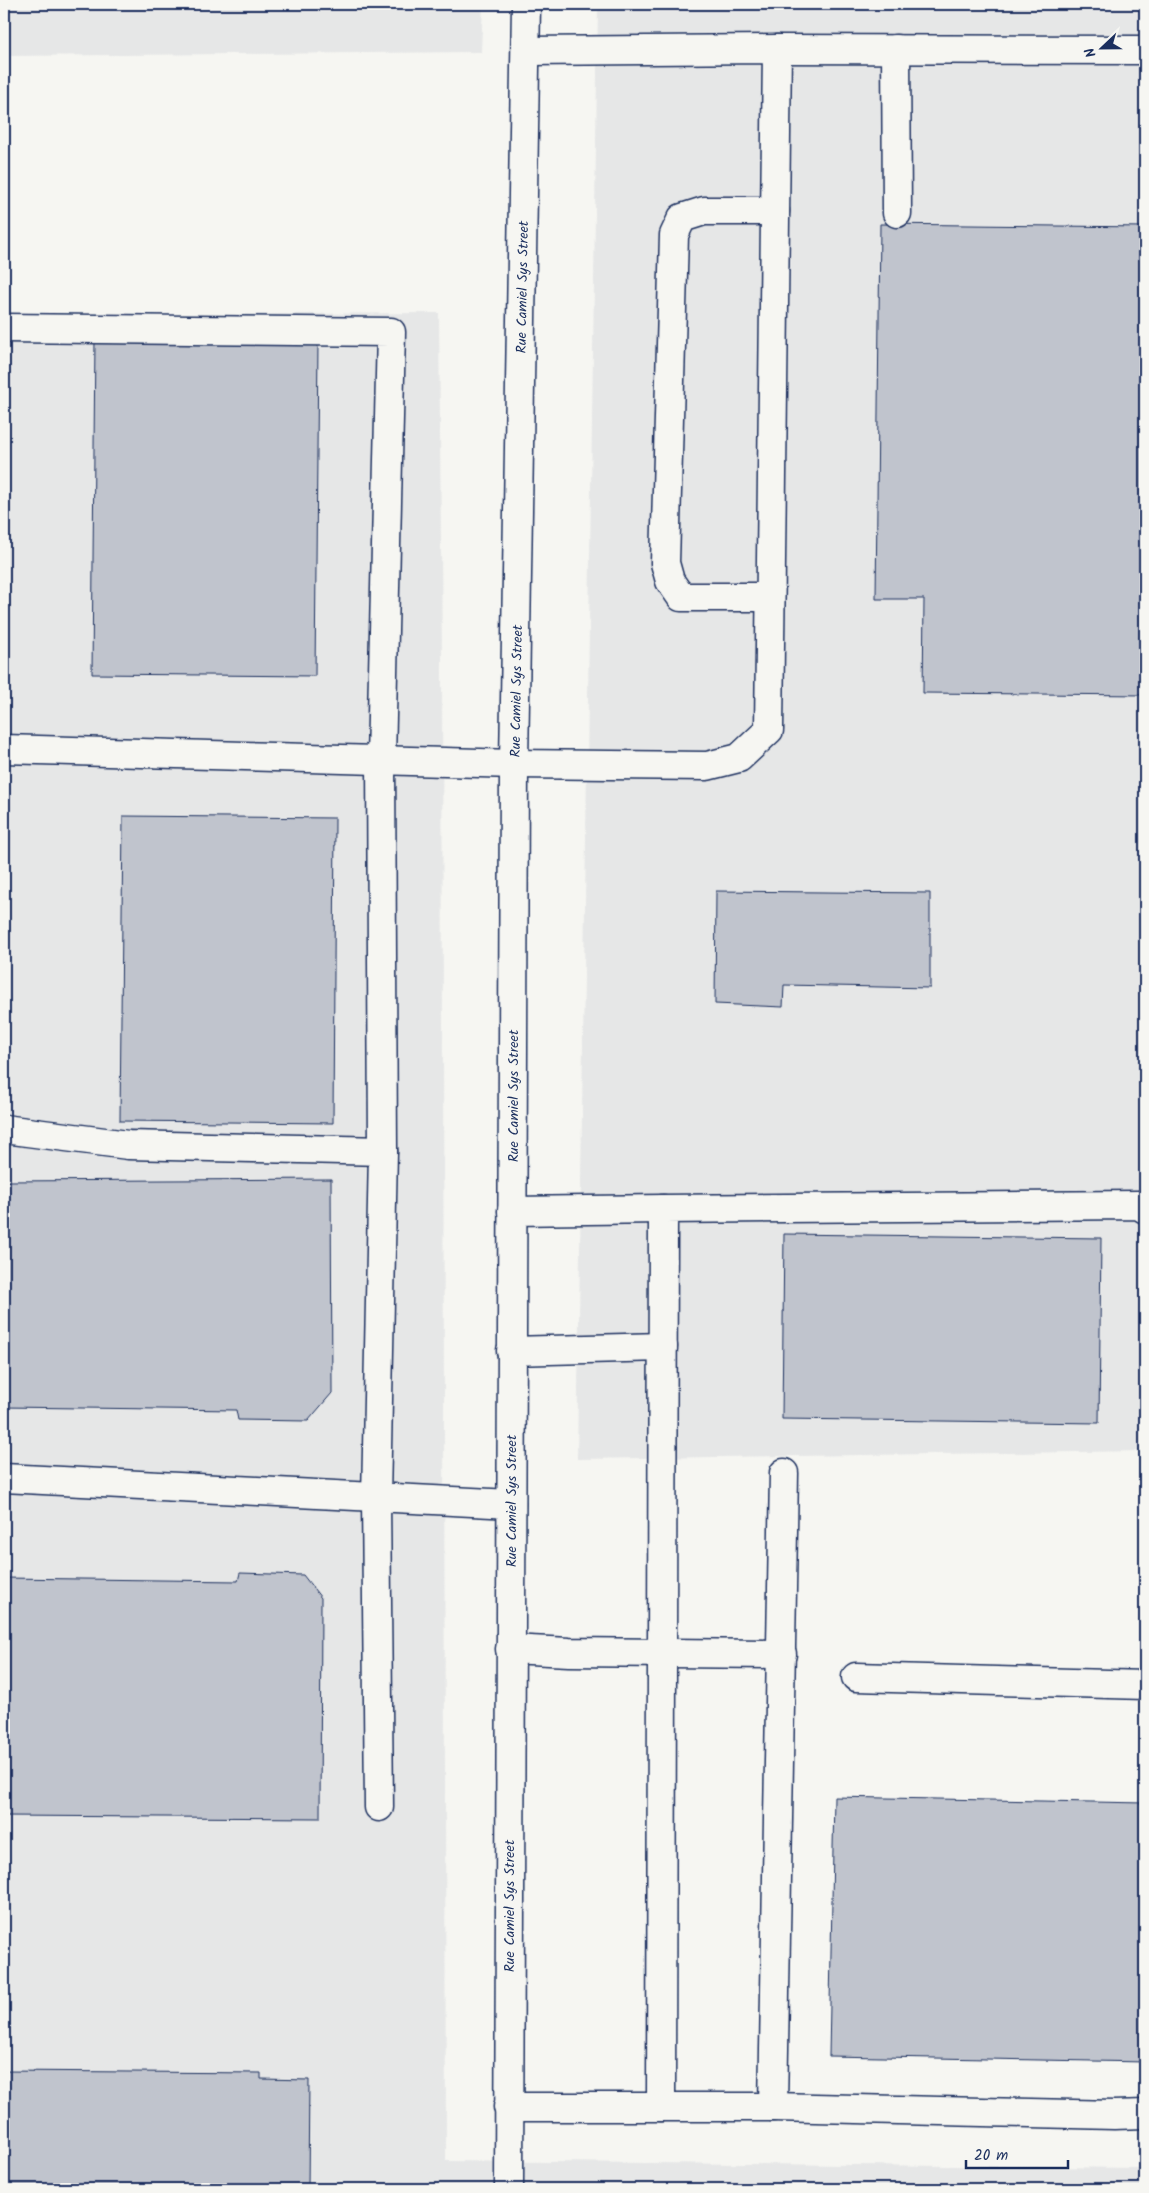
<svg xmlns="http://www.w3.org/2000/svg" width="1149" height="2193" font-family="Kalam,sans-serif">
	<rect width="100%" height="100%" fill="#f6f6f2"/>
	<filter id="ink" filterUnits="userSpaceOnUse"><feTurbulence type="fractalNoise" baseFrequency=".02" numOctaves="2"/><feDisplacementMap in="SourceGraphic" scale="10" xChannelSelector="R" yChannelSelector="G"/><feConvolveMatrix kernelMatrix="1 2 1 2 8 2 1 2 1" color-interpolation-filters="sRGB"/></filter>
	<g filter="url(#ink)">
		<g fill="#e6e7e7">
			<path d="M4 4H483L481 52 4 56Z"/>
			<path d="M598 4H1145V1451L577 1459Z"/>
			<path d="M439 313 442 660 446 2161 1145 2168V2189H4V316Z"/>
		</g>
		<g fill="#c0c4cd" stroke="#1b2f5e">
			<path d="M880 224 1145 227V695L923 693 924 599H876Z"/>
			<path d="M95 338 318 341 315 676 92 674Z"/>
			<path d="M123 816 335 818 333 1123 120 1121Z"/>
			<path d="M716 891 930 893V988L784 985 783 1007 715 1004Z"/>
			<path d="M331 1179 332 1393 308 1421 238 1420 236 1410 4 1407 5 1181Z"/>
			<path d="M784 1234 1101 1238 1099 1423 782 1419Z"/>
			<path d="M240 1573 303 1575 321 1598 320 1818 4 1816V1578L238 1581Z"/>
			<path d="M834 1797 1145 1803V2062L829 2056Z"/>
			<path d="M4 2071 261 2073V2079L309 2080 308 2189H4Z"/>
		</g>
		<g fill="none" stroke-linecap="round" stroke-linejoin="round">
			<defs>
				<g id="minor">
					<path d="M777 49 1145 50"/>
					<path d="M896 49 897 213"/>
					<path d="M4 328 391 332 381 759 383 1151 128 1145 4 1129"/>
					<path d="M770 597H681L670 581 665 563 674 235 682 218 704 211H775"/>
					<path d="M4 749 514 764 707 766 739 758 769 730 777 49 526 51"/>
					<path d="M512 1211 663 1209"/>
					<path d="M511 1351 663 1347"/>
					<path d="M4 1478 511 1504"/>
					<path d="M510 1649 569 1652 782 1654"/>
					<path d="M856 1677 1145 1685"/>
					<path d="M379 1807 376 1499 383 1151"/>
					<path d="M508 2107H773L1114 2115 1145 2114"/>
					<path d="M661 2107 663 1209 1139 1205 1145 1209"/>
					<path d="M773 2107 784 1473"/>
					<path d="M509 2189 514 764 526 4"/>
				</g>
			</defs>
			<use href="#minor" stroke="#1b2f5e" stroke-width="31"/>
			<use href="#minor" stroke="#f6f6f2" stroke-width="28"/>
		</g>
	</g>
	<g text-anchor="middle" stroke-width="4" stroke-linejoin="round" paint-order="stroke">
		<g font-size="14" fill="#1b2f5e" stroke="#f6f6f2">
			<text transform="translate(522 287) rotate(-89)" y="5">Rue Camiel Sys Street</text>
			<text transform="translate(516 691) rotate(-89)" y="5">Rue Camiel Sys Street</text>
			<text transform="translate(513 1096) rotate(-90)" y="5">Rue Camiel Sys Street</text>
			<text transform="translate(511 1501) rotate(-90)" y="5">Rue Camiel Sys Street</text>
			<text transform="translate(509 1906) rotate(-90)" y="5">Rue Camiel Sys Street</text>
		</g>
	</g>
	<rect width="1149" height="2193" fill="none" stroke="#f6f6f2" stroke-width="20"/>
	<rect x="10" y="10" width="1129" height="2173" fill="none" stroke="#1b2f5e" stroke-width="2" filter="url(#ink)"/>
	<g transform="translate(1102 48) rotate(248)" stroke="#f6f6f2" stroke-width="4" paint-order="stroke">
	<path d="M0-4L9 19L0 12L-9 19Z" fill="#1b2f5e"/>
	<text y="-8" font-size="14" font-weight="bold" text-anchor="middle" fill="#1b2f5e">N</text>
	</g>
	<path d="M966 2160v8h102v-8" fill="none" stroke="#1b2f5e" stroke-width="2.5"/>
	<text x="974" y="2160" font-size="15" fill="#1b2f5e" stroke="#f6f6f2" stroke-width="4" paint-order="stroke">20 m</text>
</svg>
